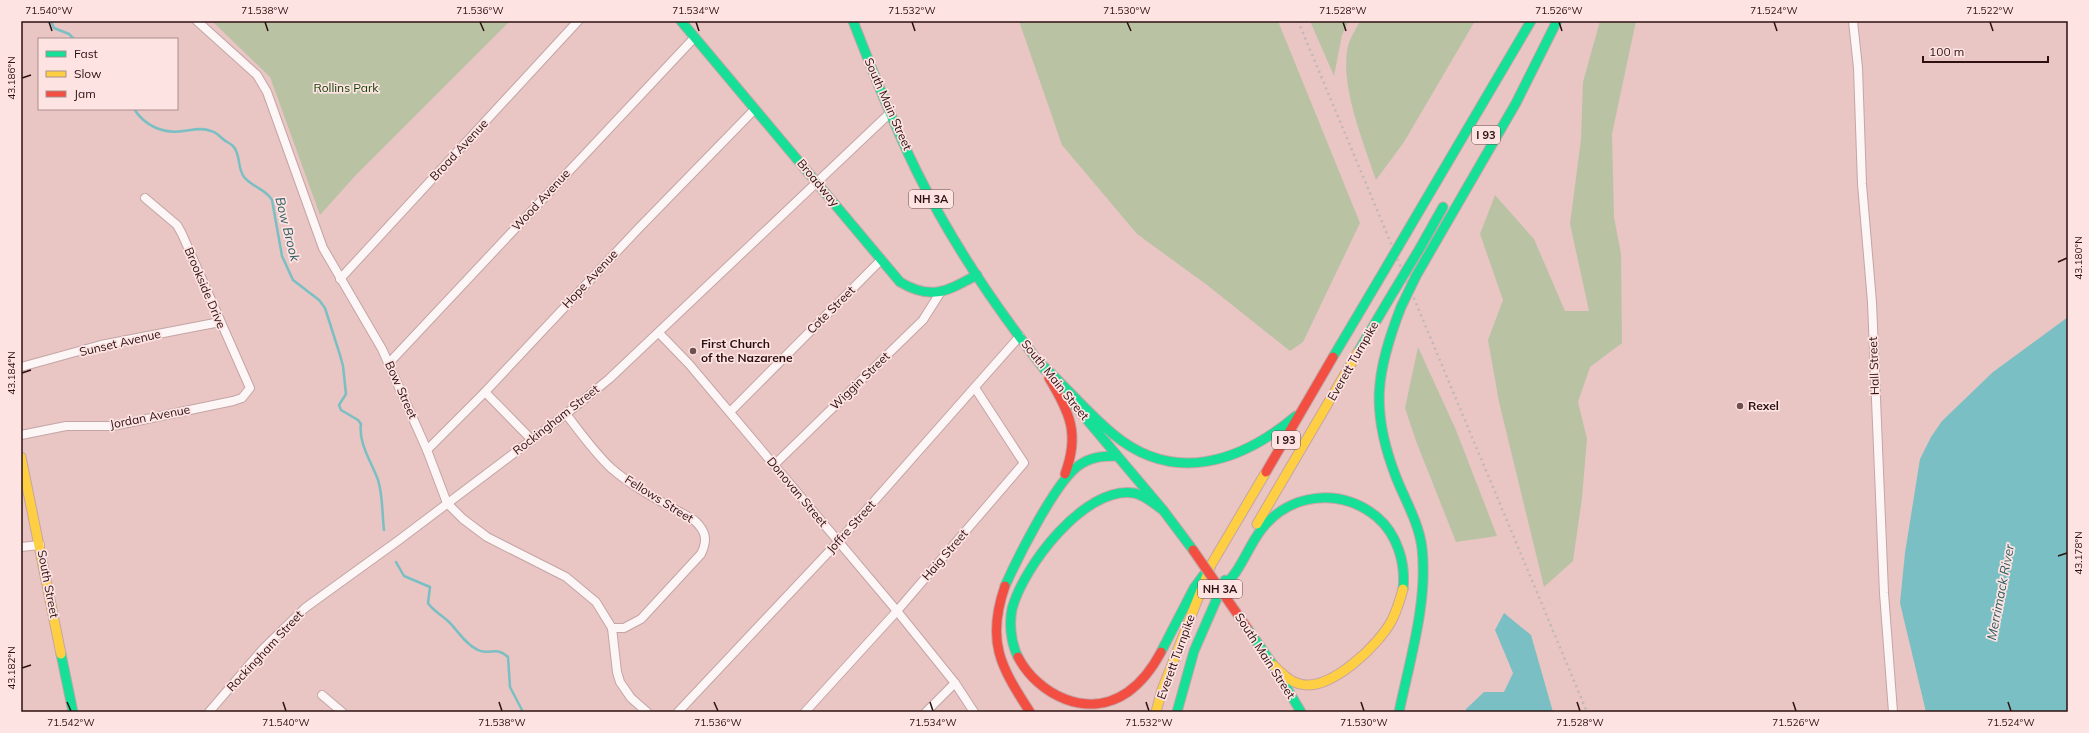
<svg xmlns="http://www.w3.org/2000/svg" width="2089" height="733" font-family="Mulish,sans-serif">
	<rect width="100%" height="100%" fill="#e9c5c4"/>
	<g fill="#b9c3a4">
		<path d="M212 21H510L356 175 320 215 270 77Z"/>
		<path d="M1019 21H1278L1360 223 1303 342 1290 351 1207 285 1137 234 1062 145Z"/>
		<path d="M1310 21H1349L1342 35 1334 76Z"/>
		<path d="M1360 21H1475L1404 142 1376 180C1364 144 1339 84 1348 46 1350 38 1356 29 1360 21Z"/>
		<path d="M1600 21H1636L1612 134 1614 217 1621 254 1622 343 1590 367 1578 402 1587 439 1582 498 1573 561 1544 587 1499 402 1488 340 1503 300 1480 234 1495 195 1534 239 1565 311H1589L1570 224 1581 139 1583 82Z"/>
		<path d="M1418 347 1456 430 1497 536 1456 542 1416 441 1405 408Z"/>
	</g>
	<g fill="#7abfc3">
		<path d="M2068 317V712H1926L1900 603 1905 553 1920 459 1931 437 1942 421 1993 372Z"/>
		<path d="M1504 613 1531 635 1553 712H1466V709L1484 692H1504L1513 673 1495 630Z"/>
	</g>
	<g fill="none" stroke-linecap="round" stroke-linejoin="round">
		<g stroke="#7abfc3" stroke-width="2.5">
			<path d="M51 21 54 28 69 34 74 39"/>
			<path d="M134 109C145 126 163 134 183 131 192 130 202 127 211 131 216 132 219 136 223 139 226 142 230 143 233 146 241 154 237 168 244 177 252 187 266 189 272 200L282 256 287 267 293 280 319 300 325 308 340 355 343 366 346 394 339 405 341 410 358 420 361 424C358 443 372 463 378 480 383 495 382 514 384 530"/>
			<path d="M396 562 404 576 430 587 428 603C433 611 442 615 449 622 458 631 466 645 478 650 489 656 495 645 508 657L510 687 523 712"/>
		</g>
		<defs>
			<g id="street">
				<path d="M197 21 257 75 267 92 323 248 382 349 427 450 447 503 463 519 487 537 566 577 596 602 612 628 617 672 620 682 631 698 647 712"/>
				<path d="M1853 21 1858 68 1862 184 1872 302 1884 593 1893 712"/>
				<path d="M340 279 578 21"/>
				<path d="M659 333 689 364 897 611 955 683 974 712"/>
				<path d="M389 363 695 37"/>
				<path d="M21 367 101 345 220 322"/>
				<path d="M485 392 532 440"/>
				<path d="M730 412 881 260"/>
				<path d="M566 414C580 432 594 452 611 468 635 489 666 504 694 520 706 531 708 540 701 554L641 619 624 628H612"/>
				<path d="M21 435 66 426H113L233 401 242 398 250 388 182 234 177 225 145 198"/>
				<path d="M427 450 485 392 638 229 755 109"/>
				<path d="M774 465 923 320 940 293"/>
				<path d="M21 547 40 545"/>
				<path d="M322 695 342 712"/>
				<path d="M209 712 263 649 305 608 399 540 566 414 609 379 890 113"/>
				<path d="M678 712 839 541 1020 336"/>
				<path d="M805 712 897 611 1024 463 975 388"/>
				<path d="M926 712 955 683"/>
			</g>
			<g id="fast">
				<path d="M681 21 900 282C932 301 947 291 977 275"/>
				<path d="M853 21C873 72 893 123 917 172 952 243 996 308 1045 370"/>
				<path d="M1411 225 1531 21"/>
				<path d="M1420 248 1443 207"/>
				<path d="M1416 276 1516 103 1557 21"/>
				<path d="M1358 352 1388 301"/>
				<path d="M1333 357 1384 271"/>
				<path d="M1039 362C1065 385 1086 412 1113 434 1174 485 1241 462 1296 416"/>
				<path d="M1072 402 1163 510 1193 550"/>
				<path d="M1005 586C1018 557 1055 483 1078 466 1090 457 1102 456 1116 456"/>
				<path d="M1221 588C1240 574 1247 548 1261 530 1289 493 1340 487 1377 517 1397 534 1406 563 1403 589"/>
				<path d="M1247 628 1273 665 1301 712"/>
				<path d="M1161 652 1194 588 1211 565"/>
				<path d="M61 654 73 712"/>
				<path d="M1018 657C1011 643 1009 624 1012 609 1023 567 1085 485 1134 493 1145 495 1154 504 1163 510"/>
				<path d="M1177 712 1194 651 1225 580"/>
				<path d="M1399 712C1410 659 1428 602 1422 548 1419 523 1405 500 1396 477 1370 410 1376 372 1401 307"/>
			</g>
			<g id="slow">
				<path d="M21 457 61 654"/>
				<path d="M1257 524 1358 352"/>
				<path d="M1273 665C1281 672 1289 682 1300 684 1330 692 1379 645 1392 620 1397 610 1400 600 1403 589"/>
				<path d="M1156 712 1162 690 1211 565 1266 472"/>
			</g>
			<g id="jam">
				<path d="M1049 378C1070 413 1080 434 1065 474"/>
				<path d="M1266 472 1333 357"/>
				<path d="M1005 586C986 641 1000 666 1030 712"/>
				<path d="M1018 657C1038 695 1088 720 1128 692 1142 682 1153 667 1161 652"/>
			</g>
		</defs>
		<use href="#street" stroke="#c4a5a5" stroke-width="10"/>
		<use href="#fast" stroke="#c4a5a5" stroke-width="11"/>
		<use href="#slow" stroke="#c4a5a5" stroke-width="11"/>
		<use href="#jam" stroke="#c4a5a5" stroke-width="11"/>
		<use href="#street" stroke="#fcf6f6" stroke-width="8"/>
		<use href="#fast" stroke="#16e098" stroke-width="9"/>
		<use href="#slow" stroke="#ffcf43" stroke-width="9"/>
		<use href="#jam" stroke="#f24e42" stroke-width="9"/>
		<path stroke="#c2b7b8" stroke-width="2.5" stroke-dasharray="2 4" stroke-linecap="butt" d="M1298 21 1587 712"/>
		<defs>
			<g id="fast-bridge">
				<path d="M1384 271 1411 225"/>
				<path d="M1388 301 1420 248"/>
				<path d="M1401 307 1416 276"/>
			</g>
			<path id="jam-bridge" d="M1193 550 1247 628"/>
		</defs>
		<use href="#fast-bridge" stroke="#c4a5a5" stroke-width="11" stroke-linecap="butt"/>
		<use href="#jam-bridge" stroke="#c4a5a5" stroke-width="11" stroke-linecap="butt"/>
		<use href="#fast-bridge" stroke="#16e098" stroke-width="9"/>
		<use href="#jam-bridge" stroke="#f24e42" stroke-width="9"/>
	</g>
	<path fill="none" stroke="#2d1011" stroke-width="1.5" d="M49 22 52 31M265 22 268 31M480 22 484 31M696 22 699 31M912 22 915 31M1127 22 1131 31M1343 22 1346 31M1559 22 1562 31M1774 22 1777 31M1990 22 1993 31M22 78 31 75M2058 262 2067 258M22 373 31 370M2058 556 2067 553M22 668 31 665M67 702 71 711M283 702 286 711M499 702 502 711M714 702 718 711M930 702 933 711M1146 702 1149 711M1361 702 1364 711M1577 702 1580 711M1793 702 1796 711M2008 702 2011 711"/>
	<g fill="#6f4f50" stroke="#fde3e2" stroke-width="1.5">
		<circle cx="693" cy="351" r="4"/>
		<circle cx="1740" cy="406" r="4"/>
	</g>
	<g text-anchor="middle" stroke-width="3.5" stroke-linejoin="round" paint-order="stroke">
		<g fill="#fde3e2" stroke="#6b4f50" stroke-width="1">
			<rect x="1472" y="126" width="28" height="18" rx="3"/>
			<rect x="909" y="190" width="44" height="18" rx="3"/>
			<rect x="1272" y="431" width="28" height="18" rx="3"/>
			<rect x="1198" y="580" width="44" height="18" rx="3"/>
		</g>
		<g font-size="11" font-weight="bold" fill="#2d1011">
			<text x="1486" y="139">I 93</text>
			<text x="931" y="203">NH 3A</text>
			<text x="1286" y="444">I 93</text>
			<text x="1220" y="593">NH 3A</text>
		</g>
		<g font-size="12" fill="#104202" stroke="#fde3e2">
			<text x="346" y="92">Rollins Park</text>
		</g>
		<g font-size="12" fill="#2d1011" stroke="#fde3e2">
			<text transform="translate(888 104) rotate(66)" y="4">South Main Street</text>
			<text transform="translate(459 150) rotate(-47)" y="4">Broad Avenue</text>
			<text transform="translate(818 183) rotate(50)" y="4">Broadway</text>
			<text transform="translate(541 200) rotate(-47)" y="4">Wood Avenue</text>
			<text transform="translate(590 279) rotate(-47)" y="4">Hope Avenue</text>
			<text transform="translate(205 288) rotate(67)" y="4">Brookside Drive</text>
			<text transform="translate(831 310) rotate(-45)" y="4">Cote Street</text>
			<text transform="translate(120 343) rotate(-13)" y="4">Sunset Avenue</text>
			<text transform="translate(1353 361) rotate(-60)" y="4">Everett Turnpike</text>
			<text transform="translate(1874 366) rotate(-92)" y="4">Hall Street</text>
			<text transform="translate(1055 380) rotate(51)" y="4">South Main Street</text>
			<text transform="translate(860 381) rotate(-44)" y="4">Wiggin Street</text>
			<text transform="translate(401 390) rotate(66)" y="4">Bow Street</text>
			<text transform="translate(150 417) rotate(-11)" y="4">Jordan Avenue</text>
			<text transform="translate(556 420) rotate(-38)" y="4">Rockingham Street</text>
			<text transform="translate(797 492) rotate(50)" y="4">Donovan Street</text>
			<text transform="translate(659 499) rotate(32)" y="4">Fellows Street</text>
			<text transform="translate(851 527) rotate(-48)" y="4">Joffre Street</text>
			<text transform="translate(945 555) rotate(-49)" y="4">Haig Street</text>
			<text transform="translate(48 584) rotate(79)" y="4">South Street</text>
			<text transform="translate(265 651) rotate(-47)" y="4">Rockingham Street</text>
			<text transform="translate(1265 656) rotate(57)" y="4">South Main Street</text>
			<text transform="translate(1176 657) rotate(-70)" y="4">Everett Turnpike</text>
		</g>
		<g font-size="12" font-weight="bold" fill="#2d1011" stroke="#fde3e2" text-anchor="start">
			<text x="701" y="348">First Church<tspan x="701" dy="14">of the Nazarene</tspan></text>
			<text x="1748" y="410">Rexel</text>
		</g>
		<g font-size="13" font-style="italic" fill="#2d5d60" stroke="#fde3e2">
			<text transform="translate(288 229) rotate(76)" y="5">Bow Brook</text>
			<text transform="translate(2000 592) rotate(-79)" y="5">Merrimack River</text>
		</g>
	</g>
	<rect width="2089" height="733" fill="none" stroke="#fde3e2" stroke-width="44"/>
	<rect x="38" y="38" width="140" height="72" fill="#fde3e2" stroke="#aa8f8e"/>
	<rect x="46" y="51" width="20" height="6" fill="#16e098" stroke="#aa8f8e"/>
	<text x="74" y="58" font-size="12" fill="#2d1011">Fast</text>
	<rect x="46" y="71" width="20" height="6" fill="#ffcf43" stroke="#aa8f8e"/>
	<text x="74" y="78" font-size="12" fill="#2d1011">Slow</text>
	<rect x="46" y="91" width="20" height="6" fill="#f24e42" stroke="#aa8f8e"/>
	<text x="74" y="98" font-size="12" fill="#2d1011">Jam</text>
	<path d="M1923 56v6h125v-6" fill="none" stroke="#2d1011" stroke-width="2"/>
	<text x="1929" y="56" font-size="12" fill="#2d1011" stroke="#fde3e2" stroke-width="3" paint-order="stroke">100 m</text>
	<rect x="22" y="22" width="2045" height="689" fill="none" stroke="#2d1011" stroke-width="1.5"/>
	<g font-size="10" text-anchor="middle" fill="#2d1011">
		<text x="49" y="14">71.540°W</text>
		<text x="265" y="14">71.538°W</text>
		<text x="480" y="14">71.536°W</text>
		<text x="696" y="14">71.534°W</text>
		<text x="912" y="14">71.532°W</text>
		<text x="1127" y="14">71.530°W</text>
		<text x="1343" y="14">71.528°W</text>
		<text x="1559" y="14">71.526°W</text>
		<text x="1774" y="14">71.524°W</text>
		<text x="1990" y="14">71.522°W</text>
		<text transform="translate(11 78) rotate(-90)" y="4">43.186°N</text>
		<text transform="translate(2078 258) rotate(-90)" y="4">43.180°N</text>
		<text transform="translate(11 373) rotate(-90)" y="4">43.184°N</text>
		<text transform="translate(2078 553) rotate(-90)" y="4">43.178°N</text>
		<text transform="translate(11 668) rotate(-90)" y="4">43.182°N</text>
		<text x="71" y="726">71.542°W</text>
		<text x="286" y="726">71.540°W</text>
		<text x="502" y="726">71.538°W</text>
		<text x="718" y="726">71.536°W</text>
		<text x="933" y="726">71.534°W</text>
		<text x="1149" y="726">71.532°W</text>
		<text x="1364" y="726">71.530°W</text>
		<text x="1580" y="726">71.528°W</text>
		<text x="1796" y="726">71.526°W</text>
		<text x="2011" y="726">71.524°W</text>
	</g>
</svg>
